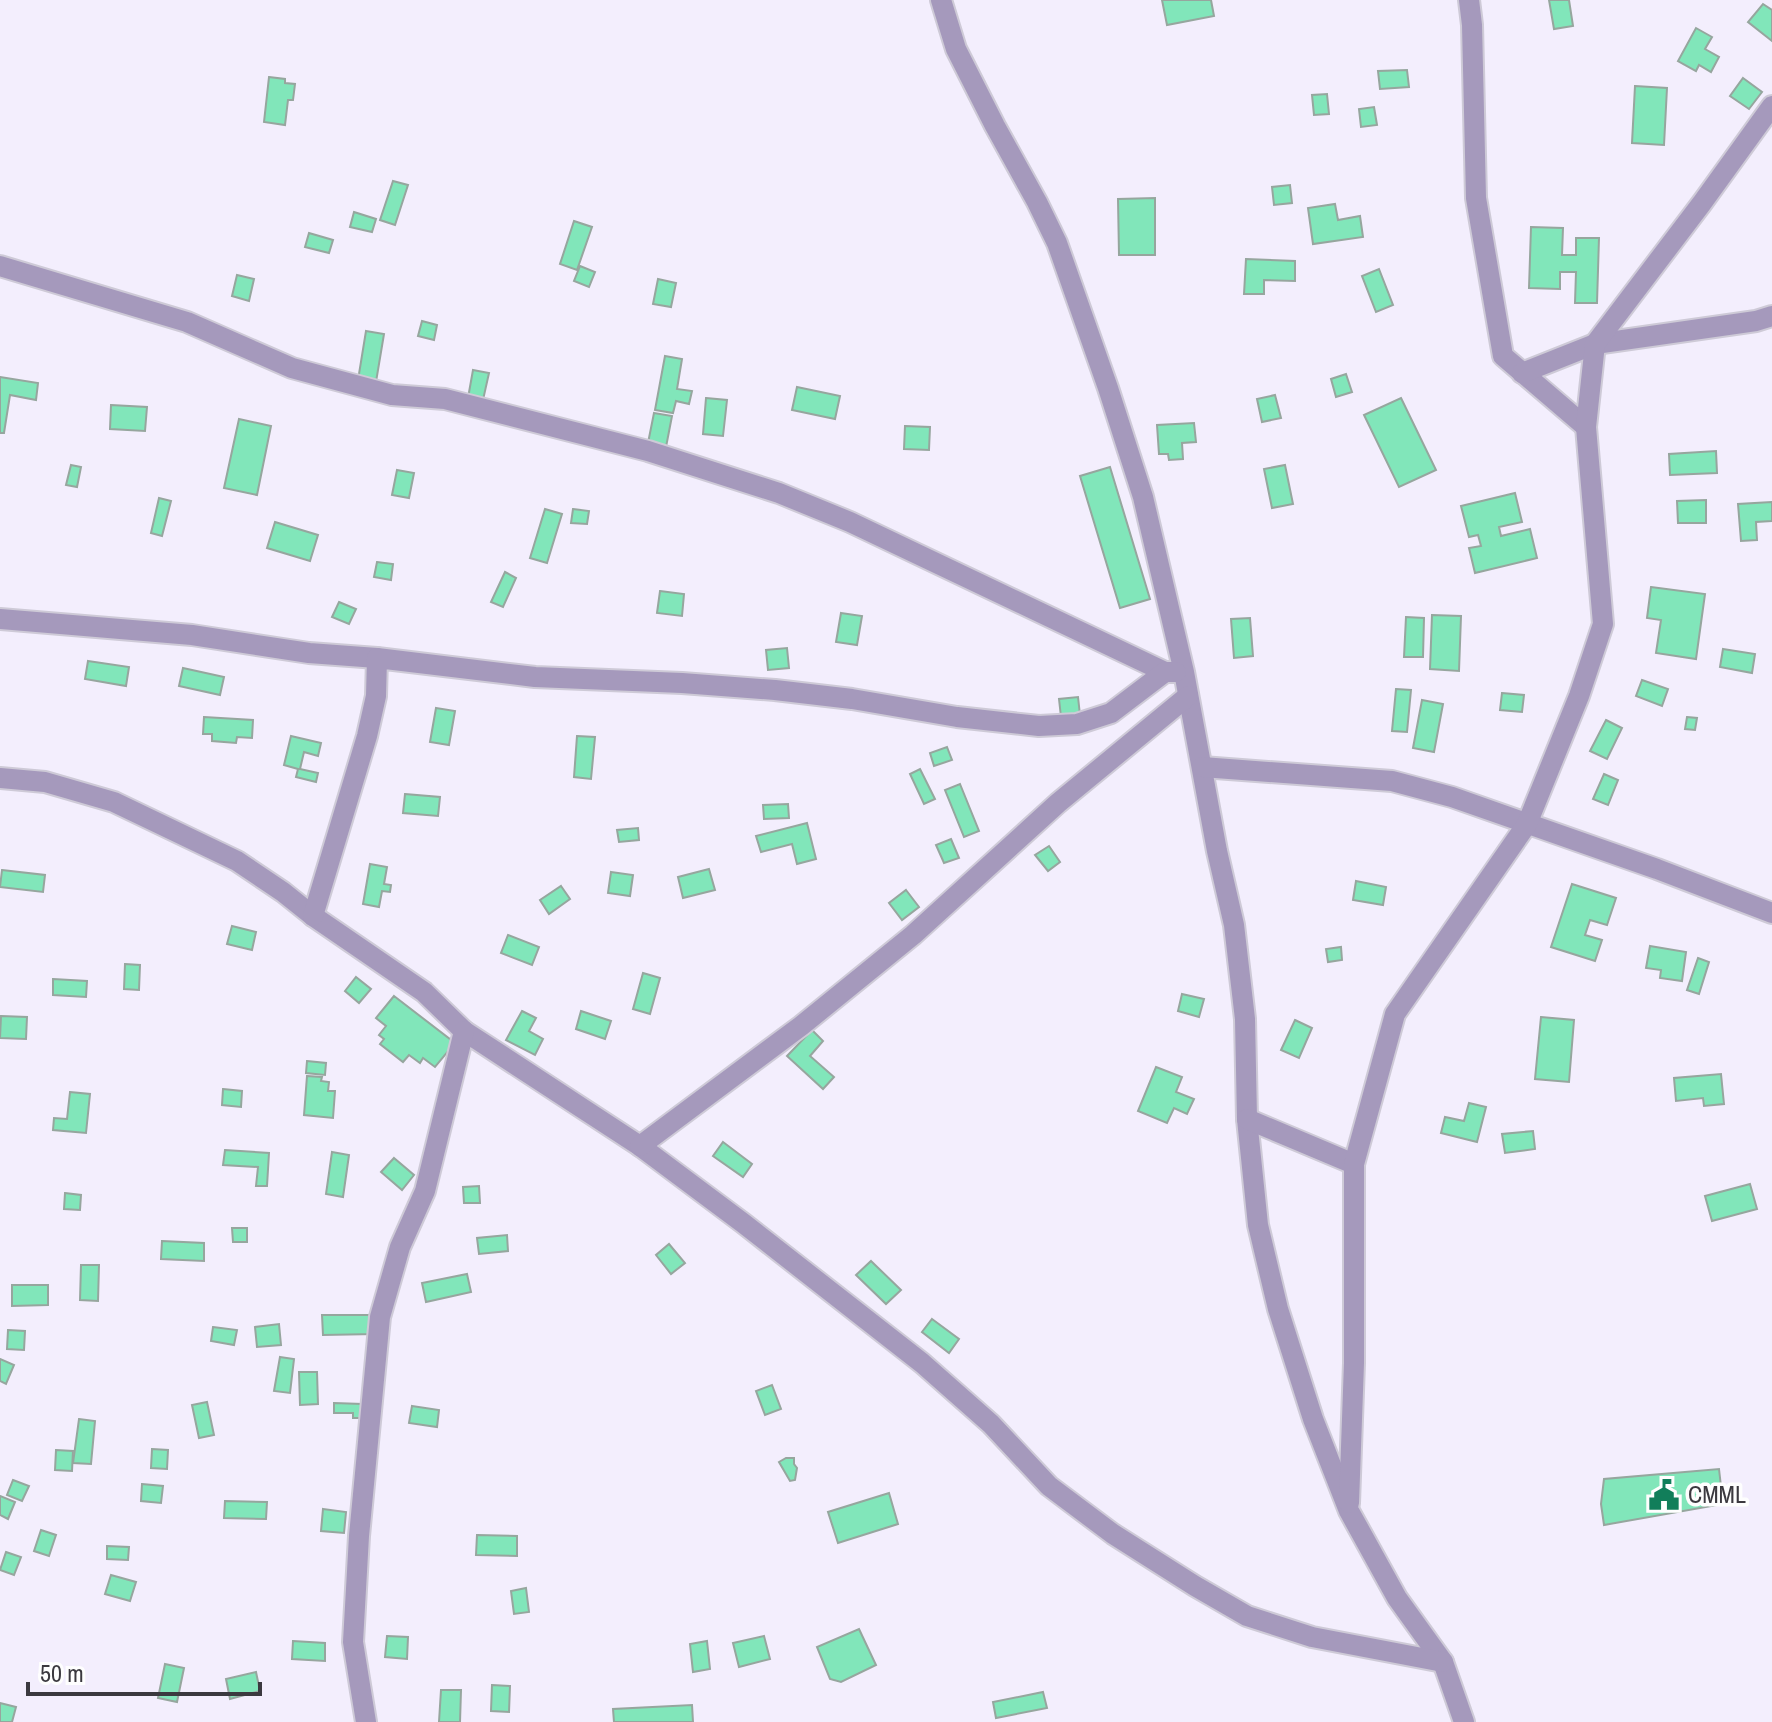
<svg xmlns="http://www.w3.org/2000/svg" width="1772" height="1722" font-family="'Archivo Narrow',sans-serif">
	<rect width="100%" height="100%" fill="#f3eefd"/>
	<g fill="#81e6ba" stroke="#96a69e" stroke-width="2">
		<path d="M1162 0H1211L1214 16 1167 25Z"/>
		<path d="M1549 0H1569L1573 26 1554 29Z"/>
		<path d="M1763 4 1772 10V41L1748 22Z"/>
		<path d="M1696 28 1712 37 1705 49 1719 57 1711 72 1699 65 1696 71 1678 61Z"/>
		<path d="M1407 70 1409 87 1380 89 1378 71Z"/>
		<path d="M269 77 285 79V83L295 84 293 100H288L285 125 264 122Z"/>
		<path d="M1743 78 1762 92 1749 109 1730 96Z"/>
		<path d="M1635 86 1667 88 1664 145 1632 143Z"/>
		<path d="M1327 94 1329 114 1314 115 1312 95Z"/>
		<path d="M1374 107 1377 125 1361 127 1359 109Z"/>
		<path d="M393 181 408 185 395 225 380 220Z"/>
		<path d="M1290 185 1292 203 1274 205 1272 187Z"/>
		<path d="M1155 198V255H1119L1118 199Z"/>
		<path d="M1335 204 1338 220 1360 216 1363 237 1313 244 1308 208Z"/>
		<path d="M354 212 376 219 372 232 350 227Z"/>
		<path d="M574 221 592 227 577 270 560 264Z"/>
		<path d="M1531 227 1563 228 1562 255H1576V238H1599L1597 303H1575L1576 272H1560V289L1529 288Z"/>
		<path d="M309 233 333 240 329 253 305 247Z"/>
		<path d="M1246 259 1295 261V281L1264 280V294H1244Z"/>
		<path d="M580 266 595 272 589 287 574 281Z"/>
		<path d="M1379 269 1393 305 1376 312 1362 276Z"/>
		<path d="M237 275 254 279 249 301 232 296Z"/>
		<path d="M658 279 676 283 671 307 653 304Z"/>
		<path d="M422 321 437 325 434 340 418 336Z"/>
		<path d="M366 331 384 334 376 382 358 380Z"/>
		<path d="M665 356 682 359 677 389 692 391 689 404 676 401 673 413 655 410Z"/>
		<path d="M473 370 489 373 483 400 468 398Z"/>
		<path d="M1346 374 1352 392 1336 397 1331 379Z"/>
		<path d="M0 377 38 383 36 400 10 395 4 433H0Z"/>
		<path d="M797 387 840 396 835 419 792 410Z"/>
		<path d="M1275 395 1281 418 1262 422 1257 399Z"/>
		<path d="M706 398 727 400 723 436 703 434Z"/>
		<path d="M1401 398 1436 470 1399 487 1364 415Z"/>
		<path d="M111 405 147 407 145 431 110 429Z"/>
		<path d="M654 413 672 416 666 447 648 443Z"/>
		<path d="M239 419 271 426 257 495 224 488Z"/>
		<path d="M1194 423 1196 442 1182 443 1183 459 1169 460 1168 454H1159L1157 425Z"/>
		<path d="M905 426 930 427 929 450 904 449Z"/>
		<path d="M1716 451 1717 473 1670 475 1669 454Z"/>
		<path d="M71 465 81 467 77 487 66 485Z"/>
		<path d="M1285 465 1293 504 1272 508 1264 469Z"/>
		<path d="M1110 467 1150 599 1120 608 1080 476Z"/>
		<path d="M397 470 414 473 409 498 392 495Z"/>
		<path d="M1515 493 1522 522 1499 527 1501 536 1530 529 1537 558 1475 573 1469 548 1481 546 1478 535 1469 537 1461 506Z"/>
		<path d="M159 498 171 501 162 536 151 533Z"/>
		<path d="M1706 500V523H1678L1677 501Z"/>
		<path d="M1772 502V521L1756 522 1757 540 1741 541 1738 504Z"/>
		<path d="M545 509 562 514 547 563 530 558Z"/>
		<path d="M573 509 589 511 587 524 571 523Z"/>
		<path d="M275 522 318 535 310 561 267 548Z"/>
		<path d="M377 562 393 564 391 580 374 577Z"/>
		<path d="M505 572 516 578 503 607 491 602Z"/>
		<path d="M1651 587 1705 594 1696 659 1656 653 1661 620 1647 618Z"/>
		<path d="M660 591 684 594 682 616 657 613Z"/>
		<path d="M339 602 356 609 349 624 332 617Z"/>
		<path d="M841 613 862 616 857 645 836 642Z"/>
		<path d="M1432 615 1461 616 1459 671 1430 669Z"/>
		<path d="M1406 617 1424 618 1423 657H1404Z"/>
		<path d="M1250 618 1253 656 1234 658 1231 619Z"/>
		<path d="M787 648 789 668 768 670 766 650Z"/>
		<path d="M1723 649 1755 654 1752 673 1720 667Z"/>
		<path d="M88 661 129 667 126 686 85 679Z"/>
		<path d="M183 668 224 677 220 695 179 686Z"/>
		<path d="M1642 680 1668 689 1662 706 1636 696Z"/>
		<path d="M1396 689 1411 690 1407 732 1392 731Z"/>
		<path d="M1502 693 1524 695 1522 712 1500 710Z"/>
		<path d="M1078 697 1080 715 1061 717 1059 699Z"/>
		<path d="M1422 700 1443 704 1434 752 1413 748Z"/>
		<path d="M436 708 455 711 449 745 430 742Z"/>
		<path d="M204 717 253 720 252 738 237 737 236 743 212 741V734H203Z"/>
		<path d="M1687 717 1697 718 1695 730 1685 729Z"/>
		<path d="M1606 720 1622 728 1607 759 1590 751Z"/>
		<path d="M291 736 321 743 318 756 304 752 300 769 318 773 316 782 296 777 298 769 284 765Z"/>
		<path d="M577 736 595 737 591 779 574 777Z"/>
		<path d="M947 747 952 760 934 766 930 753Z"/>
		<path d="M920 769 935 799 924 804 910 774Z"/>
		<path d="M1604 774 1618 780 1608 805 1593 799Z"/>
		<path d="M960 784 979 831 964 837 945 790Z"/>
		<path d="M405 794 440 797 438 816 403 813Z"/>
		<path d="M788 804 789 818 764 819 763 805Z"/>
		<path d="M807 823 816 859 797 864 792 844 761 852 756 836Z"/>
		<path d="M638 828 639 840 619 842 617 830Z"/>
		<path d="M951 839 959 858 944 863 936 845Z"/>
		<path d="M1049 846 1060 862 1048 871 1035 855Z"/>
		<path d="M370 864 387 867 384 884 391 885 390 892 382 891 379 907 363 904Z"/>
		<path d="M709 869 715 890 683 898 678 877Z"/>
		<path d="M2 870 45 875 43 892 0 887Z"/>
		<path d="M611 872 633 875 630 896 608 893Z"/>
		<path d="M1356 881 1386 887 1383 905 1353 900Z"/>
		<path d="M1572 884 1616 898 1607 925 1590 920 1585 935 1602 940 1595 961 1551 947Z"/>
		<path d="M561 886 570 899 549 914 540 900Z"/>
		<path d="M906 890 919 907 902 920 889 903Z"/>
		<path d="M232 926 256 932 252 950 227 944Z"/>
		<path d="M508 935 539 947 532 965 501 953Z"/>
		<path d="M1650 946 1686 952 1682 981 1660 978 1661 970 1646 968Z"/>
		<path d="M1341 947 1342 960 1328 962 1326 949Z"/>
		<path d="M1698 958 1709 962 1699 994 1687 990Z"/>
		<path d="M125 964 140 965 139 990 124 989Z"/>
		<path d="M643 973 660 978 650 1014 633 1009Z"/>
		<path d="M356 977 371 989 359 1003 345 991Z"/>
		<path d="M53 979 87 981 86 997 53 995Z"/>
		<path d="M1182 994 1204 999 1199 1017 1178 1011Z"/>
		<path d="M394 996 455 1043 435 1067 423 1058 420 1063 409 1055 403 1062 380 1044 384 1039 379 1035 386 1026 376 1018Z"/>
		<path d="M522 1011 536 1018 529 1031 543 1039 535 1055 506 1040Z"/>
		<path d="M581 1011 611 1021 605 1039 576 1029Z"/>
		<path d="M1 1016 27 1017 26 1039 0 1038Z"/>
		<path d="M1541 1017 1574 1020 1569 1082 1535 1079Z"/>
		<path d="M1295 1020 1312 1028 1299 1058 1281 1050Z"/>
		<path d="M812 1030 823 1041 810 1056 834 1077 823 1089 787 1056Z"/>
		<path d="M307 1061 326 1063 325 1075 306 1073Z"/>
		<path d="M1156 1067 1182 1077 1176 1092 1194 1099 1187 1114 1174 1108 1167 1123 1138 1111Z"/>
		<path d="M1721 1074 1724 1104 1704 1106 1703 1098 1676 1101 1674 1078Z"/>
		<path d="M307 1076 322 1077 321 1081 329 1082 328 1091H335L333 1118 304 1115Z"/>
		<path d="M223 1089 242 1091 241 1107 222 1105Z"/>
		<path d="M70 1092 90 1094 86 1133 53 1130 54 1118 67 1119Z"/>
		<path d="M1469 1103 1486 1107 1477 1142 1441 1133 1445 1117 1464 1121Z"/>
		<path d="M1533 1131 1535 1149 1505 1153 1502 1134Z"/>
		<path d="M723 1142 752 1164 743 1177 713 1156Z"/>
		<path d="M225 1150 269 1153 267 1186H256L258 1167 223 1165Z"/>
		<path d="M332 1152 349 1155 343 1197 326 1194Z"/>
		<path d="M394 1158 414 1175 402 1190 381 1172Z"/>
		<path d="M1750 1184 1757 1209 1712 1221 1705 1196Z"/>
		<path d="M479 1186 480 1203H464L463 1187Z"/>
		<path d="M65 1193 81 1195 80 1210 64 1209Z"/>
		<path d="M232 1228H247V1242H233Z"/>
		<path d="M507 1235 508 1251 479 1254 477 1238Z"/>
		<path d="M162 1241 204 1243V1261L161 1259Z"/>
		<path d="M669 1244 685 1263 671 1274 656 1255Z"/>
		<path d="M871 1261 901 1290 886 1304 856 1275Z"/>
		<path d="M81 1265H99L98 1301 80 1300Z"/>
		<path d="M467 1274 471 1292 426 1302 422 1283Z"/>
		<path d="M12 1285H48V1305L12 1306Z"/>
		<path d="M322 1315H374L375 1334 323 1335Z"/>
		<path d="M932 1319 959 1339 949 1353 922 1332Z"/>
		<path d="M279 1324 281 1345 257 1347 255 1327Z"/>
		<path d="M213 1327 237 1330 234 1345 211 1341Z"/>
		<path d="M8 1330 25 1331 24 1350 7 1349Z"/>
		<path d="M280 1357 294 1359 290 1393 274 1391Z"/>
		<path d="M0 1359 14 1365 6 1384 0 1381Z"/>
		<path d="M299 1372H317L318 1404 300 1405Z"/>
		<path d="M772 1385 781 1409 765 1415 756 1391Z"/>
		<path d="M207 1402 214 1435 199 1438 192 1405Z"/>
		<path d="M334 1403 362 1404V1418H353V1413H334Z"/>
		<path d="M412 1406 439 1410 437 1427 409 1423Z"/>
		<path d="M79 1419 95 1421 91 1464 73 1463Z"/>
		<path d="M152 1449 168 1450 167 1469 151 1468Z"/>
		<path d="M56 1450 73 1451 72 1471 55 1470Z"/>
		<path d="M786 1458H794V1464L797 1468 795 1480 790 1481 779 1462Z"/>
		<path d="M1719 1469 1723 1504 1604 1525 1601 1504 1604 1479Z"/>
		<path d="M13 1480 29 1486 22 1501 7 1495Z"/>
		<path d="M142 1484 163 1486 161 1503 141 1501Z"/>
		<path d="M889 1493 898 1524 838 1543 828 1512Z"/>
		<path d="M0 1496 15 1502 8 1519 0 1515Z"/>
		<path d="M225 1501 267 1502 266 1519 224 1518Z"/>
		<path d="M323 1509 346 1512 344 1533 321 1531Z"/>
		<path d="M41 1530 56 1535 49 1556 34 1551Z"/>
		<path d="M477 1535 517 1536V1556L476 1555Z"/>
		<path d="M107 1546 129 1547 128 1560 107 1559Z"/>
		<path d="M6 1552 21 1557 14 1575 0 1570Z"/>
		<path d="M111 1575 136 1582 130 1601 105 1594Z"/>
		<path d="M526 1588 529 1612 514 1614 511 1591Z"/>
		<path d="M859 1629 876 1665 841 1682 830 1679 817 1647Z"/>
		<path d="M387 1636 408 1637 407 1659 385 1657Z"/>
		<path d="M764 1636 770 1659 739 1667 733 1643Z"/>
		<path d="M293 1641 325 1643V1661L292 1659Z"/>
		<path d="M707 1641 710 1669 693 1672 690 1644Z"/>
		<path d="M165 1664 184 1668 177 1702 158 1698Z"/>
		<path d="M256 1672 260 1691 230 1699 226 1679Z"/>
		<path d="M492 1685 510 1686 509 1712 491 1711Z"/>
		<path d="M441 1690H461L460 1722H439Z"/>
		<path d="M1043 1692 1047 1708 996 1718 993 1702Z"/>
		<path d="M0 1703 16 1707 12 1722H0Z"/>
		<path d="M692 1705 693 1722H614L613 1709Z"/>
	</g>
	<g fill="none" stroke-linecap="round" stroke-linejoin="round">
		<defs>
			<g id="minor">
				<path d="M941 0 956 49 995 126 1037 202 1057 243 1108 388 1143 497 1184 672 1217 851 1234 925 1245 1019 1247 1119 1258 1225 1278 1309 1313 1419 1349 1511 1397 1598 1443 1662 1464 1722"/>
				<path d="M1469 0 1472 25 1476 198 1503 356 1586 427"/>
				<path d="M0 266 187 322 292 368 392 395 445 399 648 451 779 493 850 522 1165 672"/>
				<path d="M1522 373 1595 344 1756 321 1772 316"/>
				<path d="M0 619 192 635 309 653 377 658"/>
				<path d="M1202 767 1392 781 1452 797 1657 869 1772 913"/>
				<path d="M0 778 45 782 114 802 237 861 283 892 313 916 424 992 464 1031 640 1146 743 1223 922 1363 991 1424 1049 1486 1113 1534 1195 1586 1247 1616 1312 1637 1443 1662"/>
				<path d="M313 916 367 736 376 696 377 658 535 677 682 683 775 690 852 699 957 717 1039 726 1077 724 1111 713 1165 672H1176"/>
				<path d="M1247 1119 1354 1164"/>
				<path d="M640 1146 801 1026 913 935 1058 803 1188 696"/>
				<path d="M1349 1503 1354 1363V1164L1395 1014 1527 824 1579 696 1603 624 1586 427 1595 344 1702 203 1772 106"/>
				<path d="M366 1722 353 1642 359 1536 380 1317 400 1247 425 1191 464 1031"/>
			</g>
		</defs>
		<use href="#minor" stroke="#cecad7" stroke-width="24"/>
		<use href="#minor" stroke="#a599bc" stroke-width="20"/>
	</g>
	<defs>
		<symbol id="civic-bare" viewBox="-9 -9 18 18"><path d="M-.6-6.5H3V-4.5H.6V-3L4-1V1h2V6H-6V1h2V-1L-.6-3ZM-1.2 2.5V6h2.4V2.5Z" fill="#117e5a" stroke="#fefefe" stroke-width="2.5" paint-order="stroke"/></symbol>
	</defs>
	<g fill-rule="evenodd">
		<use href="#civic-bare" x="1642" y="1473" width="44" height="44"/>
	</g>
	<g text-anchor="middle" stroke-width="7" stroke-linejoin="round" paint-order="stroke">
		<g font-size="24" fill="#3b393f" stroke="#fefefe" text-anchor="start">
			<text x="1688" y="1503">CMML</text>
		</g>
	</g>
	<path d="M28 1682v12h232v-12" fill="none" stroke="#3b393f" stroke-width="4"/>
	<text x="40" y="1682" font-size="24" fill="#3b393f" stroke="#fefefe" stroke-width="6" paint-order="stroke">50 m</text>
</svg>
